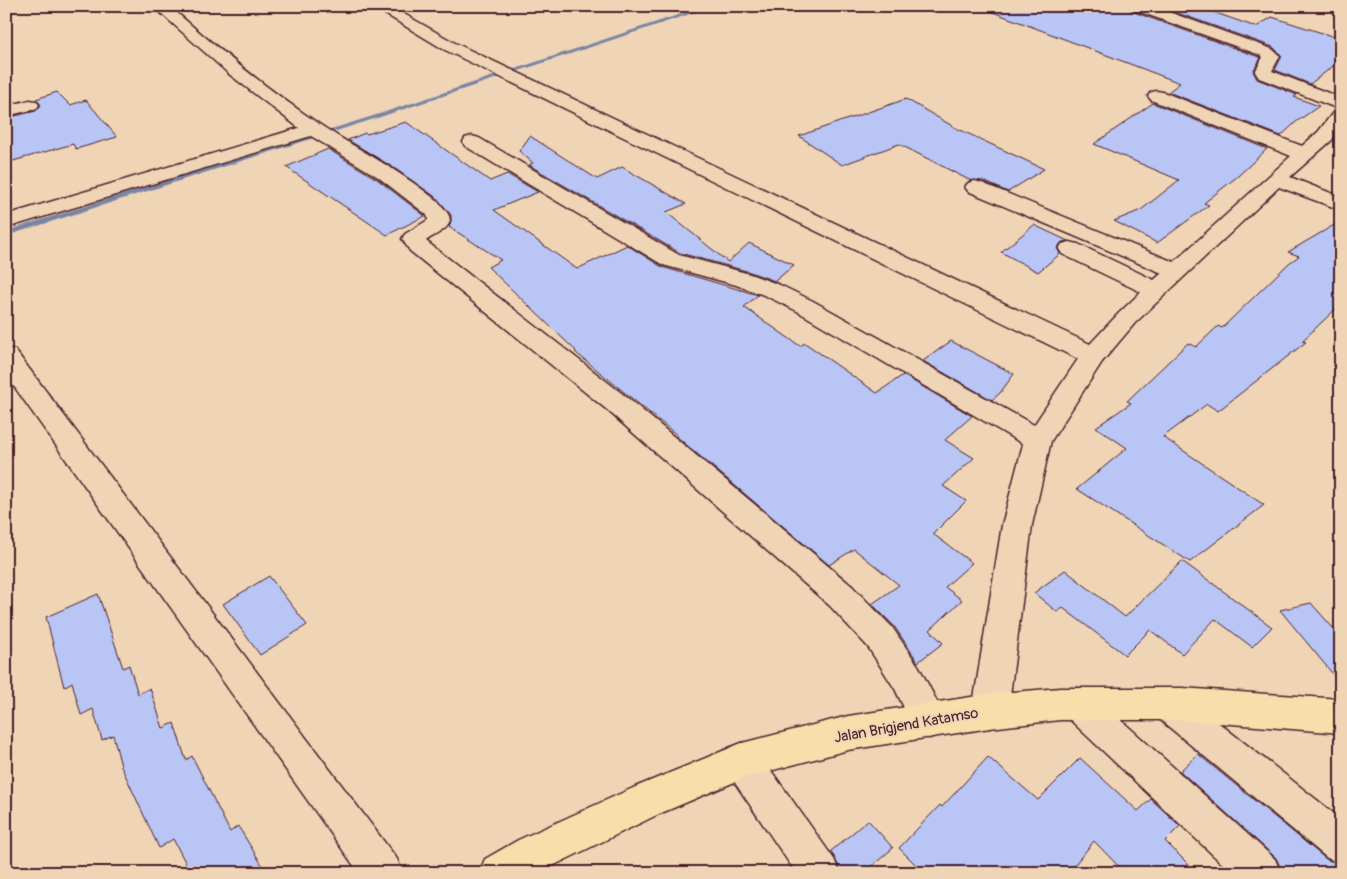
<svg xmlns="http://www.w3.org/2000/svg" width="1347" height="879" font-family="Pangolin,sans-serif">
	<rect width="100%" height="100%" fill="#efd5b6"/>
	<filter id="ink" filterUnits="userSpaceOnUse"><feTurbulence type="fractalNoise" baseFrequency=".02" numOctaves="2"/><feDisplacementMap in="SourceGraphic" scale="10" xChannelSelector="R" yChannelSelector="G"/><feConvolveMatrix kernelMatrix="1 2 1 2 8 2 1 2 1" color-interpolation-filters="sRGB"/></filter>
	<g filter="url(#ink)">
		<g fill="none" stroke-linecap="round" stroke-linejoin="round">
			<path fill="#7984a4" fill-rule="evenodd" d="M705 6H714L377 118 6 236V231L373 116Z"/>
		</g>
		<g fill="#b8c5f5" stroke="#4a1f2b">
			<path d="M985 6H1128L1131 11 1259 57 1261 58 1253 71 1257 79 1297 95 1294 97 1319 106 1296 122 1281 136 1168 92 1180 83 985 9Z"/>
			<path d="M1158 6H1196L1256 27 1272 17 1341 39V60L1310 84 1275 70 1282 56 1273 47Z"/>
			<path d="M57 92 70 105 86 100 117 137 76 149 73 144 6 163V118L36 111 41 105 36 99Z"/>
			<path d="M906 99 954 127 1044 169 1008 192 983 181 969 180 899 144 842 165 799 136Z"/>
			<path d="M1153 103 1267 149 1238 176 1204 203 1209 205 1157 243 1114 221 1141 210 1179 180 1094 144Z"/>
			<path d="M406 122 490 181 507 174 538 192 494 210 577 269 627 245 662 267 758 295 744 307 800 346 805 343 877 393 903 375 972 416 945 440 974 458 943 486 966 501 933 534 972 563 945 587 962 600 930 630 943 643 918 662 894 626 872 604 899 585 854 549 829 565 676 436H678L575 352 576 351 488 267 501 260 449 227 451 221V215L437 198 394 168 348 140 365 133 367 134Z"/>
			<path d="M530 136 597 179 622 167 686 204 666 212 728 262 749 243 794 265 775 281 750 272 680 253 529 165 533 163 519 151Z"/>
			<path d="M328 149 377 179 425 216 387 235 286 167Z"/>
			<path d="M1341 221V304L1302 341 1306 342 1218 411 1207 404 1163 437 1264 505 1190 562 1077 489 1127 448 1096 427 1131 403 1127 401 1188 343 1196 347 1218 326 1222 328 1289 263 1299 256 1288 252Z"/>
			<path d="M1034 225 1068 241 1062 242 1057 248 1060 254 1038 272 1001 252Z"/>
			<path d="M951 341 1014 374 1000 393 992 400 923 361Z"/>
			<path d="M1182 561 1272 627 1252 647 1215 619 1182 654 1150 630 1125 655 1063 608 1057 612 1034 593 1065 570 1125 617Z"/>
			<path d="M269 576 307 625 260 655 223 604Z"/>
			<path d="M98 594 123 668 129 665 138 694 150 688 163 728 174 723 186 760 192 756 230 832 238 826 267 873H191L173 839 159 848 121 766 113 735 102 740 93 709 81 715 72 682 64 687 46 617Z"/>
			<path d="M1311 603 1341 637V684L1280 610Z"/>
			<path d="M1198 754 1326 859 1341 865V873H1283L1276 858 1180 771Z"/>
			<path d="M988 757 1038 800 1080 758 1138 811 1151 799 1180 826 1165 841 1197 873H1125L1094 841 1068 873H924L899 848 940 805 942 807Z"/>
			<path d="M868 820 893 848 864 873H842L831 851Z"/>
		</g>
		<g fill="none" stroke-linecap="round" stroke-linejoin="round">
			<defs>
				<g id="minor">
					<path d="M153 6H169C218 49 268 90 322 126 349 144 377 158 403 176 416 185 443 202 449 216 454 229 432 235 426 241L624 395 852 586 892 627 919 667 947 721 942 733 929 738 916 733 895 689 868 647 830 606 606 409 410 251 402 239 405 234 428 220 427 215 378 177 311 136 6 228V215L299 128 229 74Z"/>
					<path d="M372 6H390L455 43 1090 344 1119 313 1141 292 1062 254 1059 249 1062 244 1070 242 1078 244 1154 280 1162 273 968 191 965 187 968 183 975 181 982 183 1174 262 1291 156 1151 100 1148 96 1151 92 1157 91 1163 92 1302 146 1318 132 1335 110 1339 109 1259 78 1255 72 1263 57 1260 55 1132 9 1130 6H1152L1272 49 1280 56 1272 71 1341 98V127L1332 140 1290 177 1341 197V210L1279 187 1135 323 1102 362 1051 441 1032 525 1008 711 1002 723 990 728 978 723 972 711 1002 525 1023 444 797 311 764 295 736 285 663 265 465 146 463 142 465 138 472 136 479 138 679 255 750 274 780 285 813 301 1034 425 1078 359 443 49Z"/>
					<path d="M30 100 36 101 39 105 36 109 6 116V106Z"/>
					<path d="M6 348 15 350 397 859 403 873H359L6 375Z"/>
					<path d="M1078 688 1090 692 1275 859 1281 873H1232L1066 716 1060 704 1066 692Z"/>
					<path d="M1169 689 1181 693 1341 819V863L1327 858 1157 717 1151 705 1157 693Z"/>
					<path d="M742 743 755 748 834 859 840 873H796L729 774 724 761 729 748Z"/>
				</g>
				<path id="highway" d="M1060 688H1182L1341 699V733L1182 720H1060L990 728 848 750 744 778 659 814 538 873H479L485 859 518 840 633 788 742 743 848 716 990 694Z"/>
			</defs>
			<use href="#minor" stroke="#4a1f2b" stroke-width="3"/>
			<use href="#highway" stroke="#4a1f2b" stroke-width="3"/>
			<use href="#minor" fill="#efd5b6" fill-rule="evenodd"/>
			<use href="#highway" fill="#f8deab" fill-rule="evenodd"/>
		</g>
	</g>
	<g text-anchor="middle" stroke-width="4" stroke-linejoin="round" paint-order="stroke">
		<g font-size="15" fill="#4a1f2b" stroke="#efd5b6">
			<text transform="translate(906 725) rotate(-10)" y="5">Jalan Brigjend Katamso</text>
		</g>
	</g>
	<rect width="1347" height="879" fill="none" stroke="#efd5b6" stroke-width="25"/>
	<rect x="12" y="12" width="1322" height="854" fill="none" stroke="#4a1f2b" stroke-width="2" filter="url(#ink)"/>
</svg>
